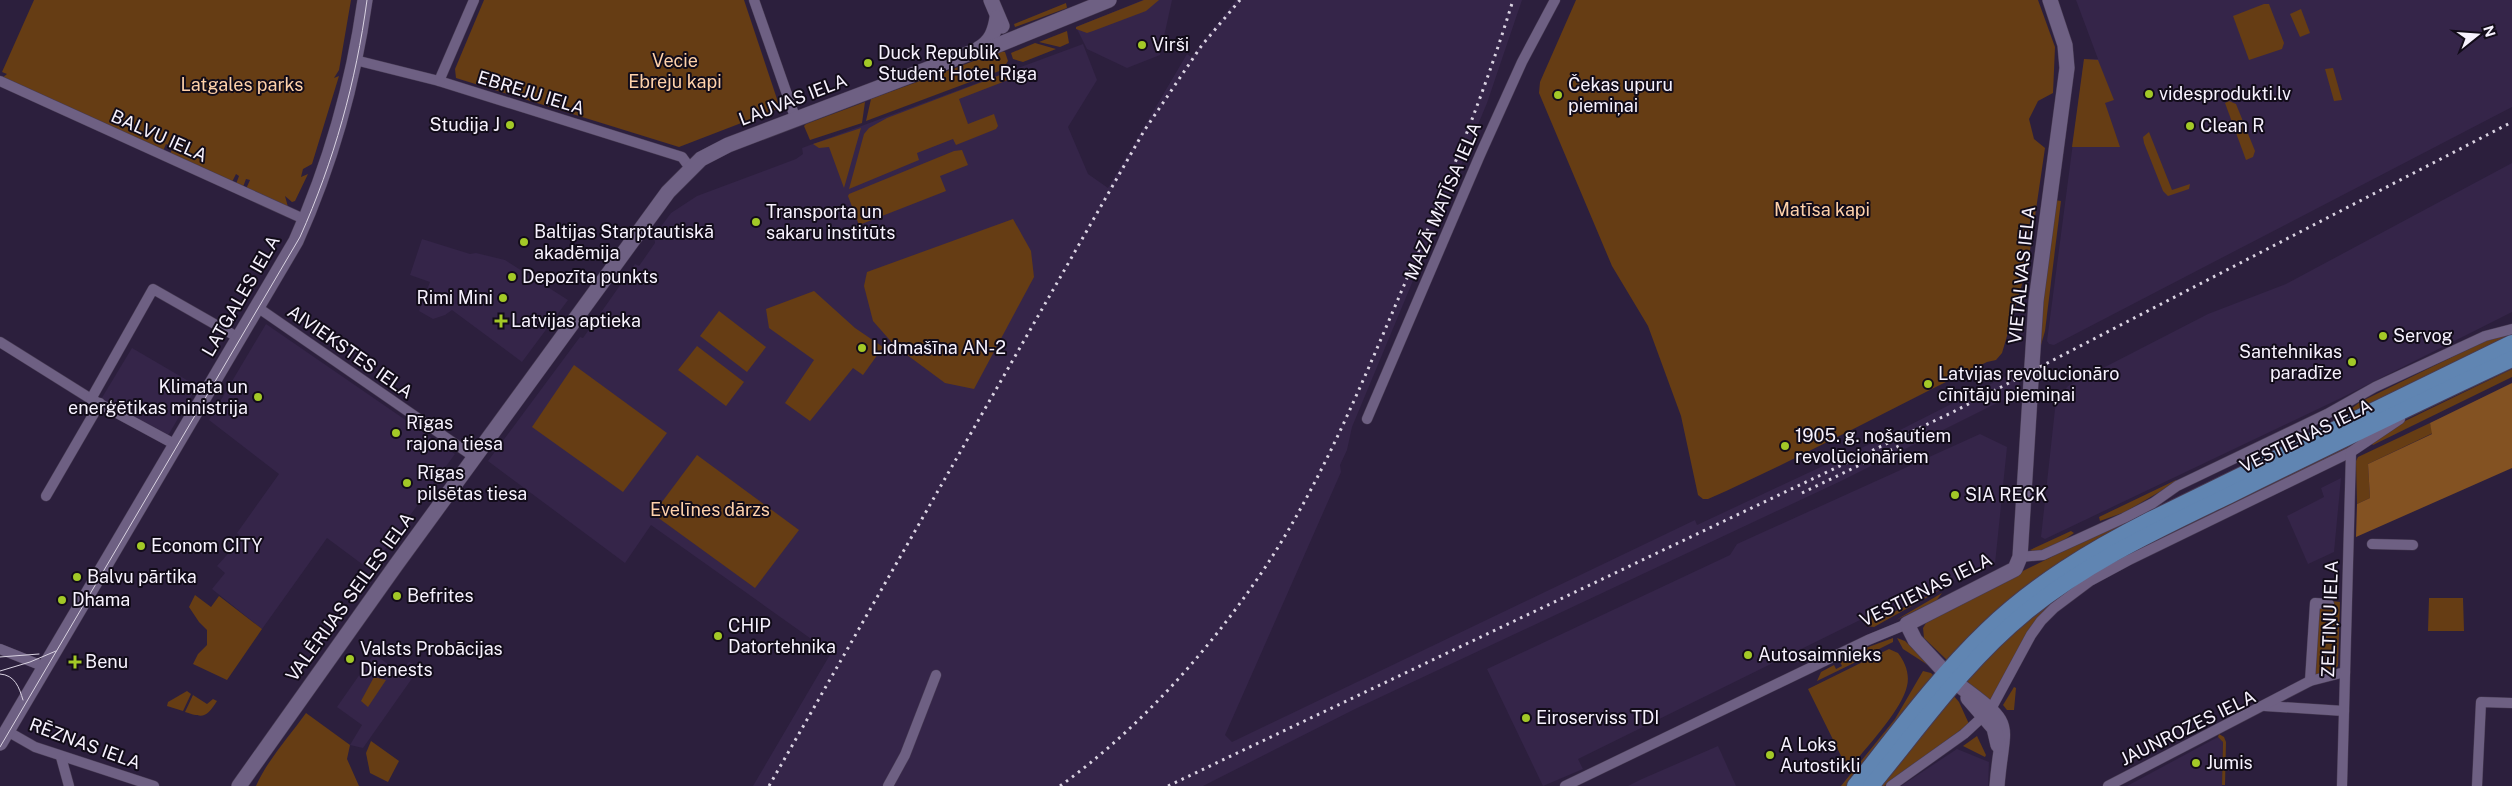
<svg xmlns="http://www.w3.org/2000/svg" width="2512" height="786" font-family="'Public Sans',sans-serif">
	<rect width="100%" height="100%" fill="#2c1f3d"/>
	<g fill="#352549">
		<path d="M1143 0H1172L1160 55 1127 68 1087 49 1076 27Z"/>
		<path d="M1236 0H1522L1487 103 1352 427 1347 450 1340 465 1341 472 1225 735 1232 742 1695 520 1697 525 1904 428 2020 369 2019 392 1841 481 1355 709 1203 786H753L831 653 651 525 625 563 488 461 580 337 583 338 635 264 639 266 655 243 654 236 671 213 697 196 796 159 803 154 802 148 1083 44 1097 80 1068 127 1088 174 1108 188 1187 54 1191 57Z"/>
		<path d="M2076 0H2512V107L2054 345 2049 344 2047 341 2084 59H2098Z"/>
		<path d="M2512 163V312L2341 398 2045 539 2041 537 2056 400 2068 386 2208 314 2286 284Z"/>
		<path d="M422 239 470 254 476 253 505 260 568 300 522 362 452 310 445 315 433 319 419 311 430 282 410 275Z"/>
		<path d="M266 324 455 454 370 570 327 538 262 629 212 589 225 573 217 566 242 538 237 533 279 474 209 420Z"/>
		<path d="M132 348 197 386 166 439 100 401Z"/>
		<path d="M1980 434 2007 447 1995 564 1947 584 1942 589 1876 620 1872 614 1858 621 1578 759 1583 769 1543 786 1487 669 1730 555 1737 544Z"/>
		<path d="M2341 478 2334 552 2308 564 2287 516 2324 497 2321 488Z"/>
		<path d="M374 654 400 673 409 662 420 667 363 748 350 745 362 725 337 707Z"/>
		<path d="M2218 737 2223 742 2222 786H2127Z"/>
		<path d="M1718 746 1736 786H1628L1642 779Z"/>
		<path d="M1957 749 1989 762 1988 786H1901Z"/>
	</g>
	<g fill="#663d14">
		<path d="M34 0H351L339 70 334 78 339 76 312 164 303 169 301 177 308 174 295 201 292 202 285 196 288 207 246 189 250 180 246 179 243 187 236 184 239 176 236 174 232 182 170 154 173 147 166 144 163 151 2 78 7 74 2 72Z"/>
		<path d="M484 0H744L780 108 679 147 456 78 455 69Z"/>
		<path d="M1144 0H1159L1146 11 1093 31 1087 33 1076 29V27Z"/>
		<path d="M1576 0H2038L2055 47 2053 93 2038 101 2029 119 2034 139 2045 148 2028 264 2002 353 1996 360 1987 362C1893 407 1803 457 1708 499H1703L1698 495 1681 416 1648 326 1612 266 1539 93 1540 82Z"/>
		<path d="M1066 3 1067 8 1015 27 1014 24Z"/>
		<path d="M2264 4H2269L2284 43 2282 49 2249 60 2233 16Z"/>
		<path d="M2301 9 2310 33 2300 37 2290 14Z"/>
		<path d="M1067 31 1069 43 1060 47 1039 42Z"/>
		<path d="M1035 43 1056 49 1023 62 1013 59 1011 53Z"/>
		<path d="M1001 51 1005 52 1008 61 1002 70 866 121 871 99Z"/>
		<path d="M2084 59 2098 60 2114 100 2105 103 2120 147H2072Z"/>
		<path d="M2333 68 2342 100 2334 101 2325 69Z"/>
		<path d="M1003 74 1008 80 959 99 968 124 994 114 998 126 996 129 956 145 953 139 917 153 919 160 849 189 864 134 869 128 887 118Z"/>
		<path d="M2229 101 2236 104 2255 151 2253 157 2246 160 2225 103Z"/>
		<path d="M865 102 862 123 810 140 804 126 806 124Z"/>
		<path d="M861 128 844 188 829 147 819 148 813 144Z"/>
		<path d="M2149 132 2172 190 2190 184 2189 189 2168 196 2163 191 2144 143 2143 137Z"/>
		<path d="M962 150 968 165 940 176 946 191 859 225 848 196 849 194 954 151Z"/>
		<path d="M2055 200 2061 201 2045 331 2039 352 2040 319Z"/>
		<path d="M1013 219 1031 251 1034 277 974 389 945 383 895 346 873 321 864 286 867 272Z"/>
		<path d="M814 291 855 328 883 347 863 375 853 368 810 421 785 403 814 360 769 328 766 309Z"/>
		<path d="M719 311 766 347 747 372 700 336Z"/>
		<path d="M2512 331V338L2335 421 2360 402 2489 339Z"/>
		<path d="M697 346 744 382 726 406 678 370Z"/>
		<path d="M574 365 667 433 623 492 532 427Z"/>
		<path d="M2512 369V377L2373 445 2372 444 2405 421Z"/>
		<path d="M2430 423 2433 433 2368 464 2370 498 2357 504 2356 461 2358 457Z"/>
		<path d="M2362 438V441L2060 599 1990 700H1986L1965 679 1981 661 2051 598 2117 557Z"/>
		<path d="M697 455 799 530 755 588 653 514Z"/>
		<path d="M2176 480 2178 481 2125 512 2100 521 2099 517Z"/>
		<path d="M2155 506 2158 507 2043 574 2019 593 1948 661 1924 638 1923 628 1926 623 1976 594Z"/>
		<path d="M2071 531 2074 533 2052 548 2034 552 2030 550Z"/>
		<path d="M1942 589 1874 627 1866 626 1863 618 1872 614 1877 620Z"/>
		<path d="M1942 593 1936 601 1896 620Z"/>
		<path d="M195 595 211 607 219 596 262 629 227 680 193 664 198 654 207 645V630L199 622 189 607Z"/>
		<path d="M2429 598H2463L2464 631H2428Z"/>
		<path d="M2331 601 2340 602 2338 666 2333 671 2316 675 2317 612 2320 609H2330Z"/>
		<path d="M1893 638V642L1867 655 1852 653Z"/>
		<path d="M1897 638 1905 641 1931 667 1903 649Z"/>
		<path d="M1889 649 1898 653C1905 662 1910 674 1907 686 1902 710 1864 750 1848 770L1808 689Z"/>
		<path d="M1854 657 1860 660 1817 681 1821 672 1834 665 1836 669 1842 666 1840 662Z"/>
		<path d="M1923 671 1931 673 1934 676 1848 786H1841L1895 719Z"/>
		<path d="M374 677 386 680 368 707 361 701Z"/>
		<path d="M2014 687 2016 688 2014 710H2007L2003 705Z"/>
		<path d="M187 691 191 694 183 711 167 706 168 702Z"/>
		<path d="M193 695 207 704 213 699 217 701C206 718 204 718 185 712Z"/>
		<path d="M1953 695 1959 702 1969 724 1884 786H1879Z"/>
		<path d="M306 713 350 745 347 759 359 786H256C268 759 289 737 306 713Z"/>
		<path d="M2219 734 2224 737 2226 742 2225 785H2222L2223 742 2218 737Z"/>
		<path d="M1977 736 1986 755 1985 757 1963 746Z"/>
		<path d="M371 741 399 761 388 782 370 773 366 753Z"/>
	</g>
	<path fill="#835222" d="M2512 383V468L2356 537 2357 504 2370 498 2368 464 2432 434 2430 423Z"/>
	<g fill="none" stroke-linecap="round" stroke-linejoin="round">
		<defs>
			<g id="street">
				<path d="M754 0 796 120"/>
				<path d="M355 60 439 81 682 157 690 168"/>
				<path d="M0 81 306 220"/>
				<path d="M439 81 474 0"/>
				<path d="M257 307 474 457"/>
				<path d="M0 342 91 399 176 445"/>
				<path d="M91 399 153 289 239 338"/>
				<path d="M1367 419 1480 155 1522 62 1555 0"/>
				<path d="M46 496 100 403"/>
				<path d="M2372 544 2413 545"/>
				<path d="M2020 557 2043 555 2124 518 2153 503 2177 486 2327 414 2375 387 2485 336 2512 329"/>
				<path d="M0 649 45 667"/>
				<path d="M2310 681 2315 603 2329 604"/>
				<path d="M2265 706 2344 711"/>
				<path d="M7 731 35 747 154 786"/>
				<path d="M61 757 69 786"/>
				<path d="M888 786 905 755 936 675"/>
				<path d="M1565 786 1868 640 1907 624"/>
				<path d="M1891 786 1964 734 1991 709 2031 635 2041 621 2054 608 2090 581 2129 560 2351 452 2400 419"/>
				<path d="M2108 786 2310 681 2345 672"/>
				<path d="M2342 786 2351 452"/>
				<path d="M2477 786 2481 702 2512 703"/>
			</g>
			<g id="secondary">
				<path d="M991 0 1002 26"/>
				<path d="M978 49C991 42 995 31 997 18"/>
				<path d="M1941 668 1915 640 1907 624 2015 569 2020 557 2036 301 2067 68 2065 45 2050 0"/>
				<path d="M1960 686C2017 728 2002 721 1997 786"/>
				<path d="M1968 698 1994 728 1998 745"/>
				<path d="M0 743 296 241C331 163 353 85 365 0"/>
				<path d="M239 786 396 565 668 192 701 159 728 145 970 53 983 51 1109 0"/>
			</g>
			<g id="primary">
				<path d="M1855 786C1897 733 1938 677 1987 630 2035 584 2091 550 2150 520L2512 343"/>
				<path d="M1871 786C1920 727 1965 662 2025 613 2087 562 2160 529 2232 494 2325 448 2418 403 2512 359"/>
			</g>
		</defs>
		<use href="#street" stroke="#473b53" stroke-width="11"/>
		<use href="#secondary" stroke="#473b53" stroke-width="16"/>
		<use href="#primary" stroke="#473b53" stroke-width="18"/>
		<use href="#street" stroke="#6e6083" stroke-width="10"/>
		<use href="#secondary" stroke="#6e6083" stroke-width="15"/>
		<use href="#primary" stroke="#6085b2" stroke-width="16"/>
		<g stroke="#dad3e2" stroke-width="1">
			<path d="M0 657 39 654"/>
			<path d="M0 671 30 662 56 651"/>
			<path d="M0 674C15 675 19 687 23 700"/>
			<path d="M0 747 300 237C334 161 356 82 367 0"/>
		</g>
		<g stroke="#dad3e2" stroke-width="3" stroke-dasharray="2.5 5" stroke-linecap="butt">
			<path d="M1802 493 1903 444"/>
			<path d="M769 786 1144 131 1202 45 1240 0"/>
			<path d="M1060 786C1142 727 1215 644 1270 560 1324 476 1363 381 1402 290 1443 194 1483 99 1513 0"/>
			<path d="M1168 786 1953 412 2512 122"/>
		</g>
	</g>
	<g fill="#a3c927" stroke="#120c19" stroke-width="2">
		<circle cx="1142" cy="45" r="5"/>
		<circle cx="868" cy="63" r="5"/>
		<circle cx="2149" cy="94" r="5"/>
		<circle cx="1558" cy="95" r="5"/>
		<circle cx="510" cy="125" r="5"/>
		<circle cx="2190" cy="126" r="5"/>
		<circle cx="756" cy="222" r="5"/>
		<circle cx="524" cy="242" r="5"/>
		<circle cx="512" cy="277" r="5"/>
		<circle cx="503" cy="298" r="5"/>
		<path d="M498.5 313.5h5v5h5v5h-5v5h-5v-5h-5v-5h5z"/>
		<circle cx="2383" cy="336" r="5"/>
		<circle cx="862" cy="348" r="5"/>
		<circle cx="2352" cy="362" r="5"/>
		<circle cx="1928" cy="384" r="5"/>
		<circle cx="258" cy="397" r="5"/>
		<circle cx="396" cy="433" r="5"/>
		<circle cx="1785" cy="446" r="5"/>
		<circle cx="407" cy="483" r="5"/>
		<circle cx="1955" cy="495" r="5"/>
		<circle cx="141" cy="546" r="5"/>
		<circle cx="77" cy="577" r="5"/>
		<circle cx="397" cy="596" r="5"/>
		<circle cx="62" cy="600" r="5"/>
		<circle cx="718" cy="636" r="5"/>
		<circle cx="1748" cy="655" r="5"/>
		<circle cx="350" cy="659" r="5"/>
		<path d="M72.5 654.5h5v5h5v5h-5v5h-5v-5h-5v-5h5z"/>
		<circle cx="1526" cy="718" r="5"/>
		<circle cx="1770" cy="755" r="5"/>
		<circle cx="2196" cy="763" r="5"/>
	</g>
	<g text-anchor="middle" stroke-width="4" stroke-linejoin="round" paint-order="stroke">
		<g font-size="18" fill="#f7f2fe" stroke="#120c19" text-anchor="start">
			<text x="1152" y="51">Virši</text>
			<text x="878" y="59">Duck Republik<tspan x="878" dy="21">Student Hotel Riga</tspan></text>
			<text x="1568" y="91">Čekas upuru<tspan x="1568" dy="21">piemiņai</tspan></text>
			<text x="2159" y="100">videsprodukti.lv</text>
			<text x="500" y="131" text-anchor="end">Studija J</text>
			<text x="2200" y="132">Clean R</text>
			<text x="766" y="218">Transporta un<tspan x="766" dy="21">sakaru institūts</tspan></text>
			<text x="534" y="238">Baltijas Starptautiskā<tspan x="534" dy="21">akadēmija</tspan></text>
			<text x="522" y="283">Depozīta punkts</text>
			<text x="493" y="304" text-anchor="end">Rimi Mini</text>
			<text x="511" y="327">Latvijas aptieka</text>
			<text x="2393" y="342">Servog</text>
			<text x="872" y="354">Lidmašīna AN-2</text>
			<text x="2342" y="358" text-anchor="end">Santehnikas<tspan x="2342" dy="21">paradīze</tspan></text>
			<text x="1938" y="380">Latvijas revolucionāro<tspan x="1938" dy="21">cīnītāju piemiņai</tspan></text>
			<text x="248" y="393" text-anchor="end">Klimata un<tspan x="248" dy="21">enerģētikas ministrija</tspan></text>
			<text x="406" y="429">Rīgas<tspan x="406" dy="21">rajona tiesa</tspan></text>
			<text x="1795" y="442">1905. g. nošautiem<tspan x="1795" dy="21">revolūcionāriem</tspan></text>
			<text x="417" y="479">Rīgas<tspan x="417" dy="21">pilsētas tiesa</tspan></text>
			<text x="1965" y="501">SIA RECK</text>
			<text x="151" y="552">Econom CITY</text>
			<text x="87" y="583">Balvu pārtika</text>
			<text x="407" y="602">Befrites</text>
			<text x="72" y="606">Dhama</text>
			<text x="728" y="632">CHIP<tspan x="728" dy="21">Datortehnika</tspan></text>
			<text x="360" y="655">Valsts Probācijas<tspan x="360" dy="21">Dienests</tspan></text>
			<text x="1758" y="661">Autosaimnieks</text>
			<text x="85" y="668">Benu</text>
			<text x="1536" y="724">Eiroserviss TDI</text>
			<text x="1780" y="751">A Loks<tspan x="1780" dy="21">Autostikli</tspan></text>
			<text x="2206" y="769">Jumis</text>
		</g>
		<g font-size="18" fill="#fed1aa" stroke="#120c19">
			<text x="675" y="67">Vecie<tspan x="675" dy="21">Ebreju kapi</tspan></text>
			<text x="242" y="91">Latgales parks</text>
			<text x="1822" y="216">Matīsa kapi</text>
			<text x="710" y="516">Evelīnes dārzs</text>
		</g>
		<g font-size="18" fill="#f7f2fe" stroke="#120c19">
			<text transform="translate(531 93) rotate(17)" y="6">EBREJU IELA</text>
			<text transform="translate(793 100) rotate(-21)" y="6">LAUVAS IELA</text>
			<text transform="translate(159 136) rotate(24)" y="6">BALVU IELA</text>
			<text transform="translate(1443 201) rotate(-67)" y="6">MAZĀ MATĪSA IELA</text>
			<text transform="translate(2022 275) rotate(-84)" y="6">VIETALVAS IELA</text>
			<text transform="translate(241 296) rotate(-60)" y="6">LATGALES IELA</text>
			<text transform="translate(350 352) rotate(35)" y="6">AIVIEKSTES IELA</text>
			<text transform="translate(2306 436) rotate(-26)" y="6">VESTIENAS IELA</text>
			<text transform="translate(1926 590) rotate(-26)" y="6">VESTIENAS IELA</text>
			<text transform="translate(350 597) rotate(-54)" y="6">VALĒRIJAS SEILES IELA</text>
			<text transform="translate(2330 619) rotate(-88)" y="6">ZELTIŅU IELA</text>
			<text transform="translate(2188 728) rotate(-26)" y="6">JAUNROZES IELA</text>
			<text transform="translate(85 744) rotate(20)" y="6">RĒZNAS IELA</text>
		</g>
	</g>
	<g transform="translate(2477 35) rotate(73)" stroke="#120c19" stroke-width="4" paint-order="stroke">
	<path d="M0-4L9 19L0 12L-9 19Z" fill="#f7f2fe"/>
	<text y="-8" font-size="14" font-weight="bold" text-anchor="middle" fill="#f7f2fe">N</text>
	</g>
</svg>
